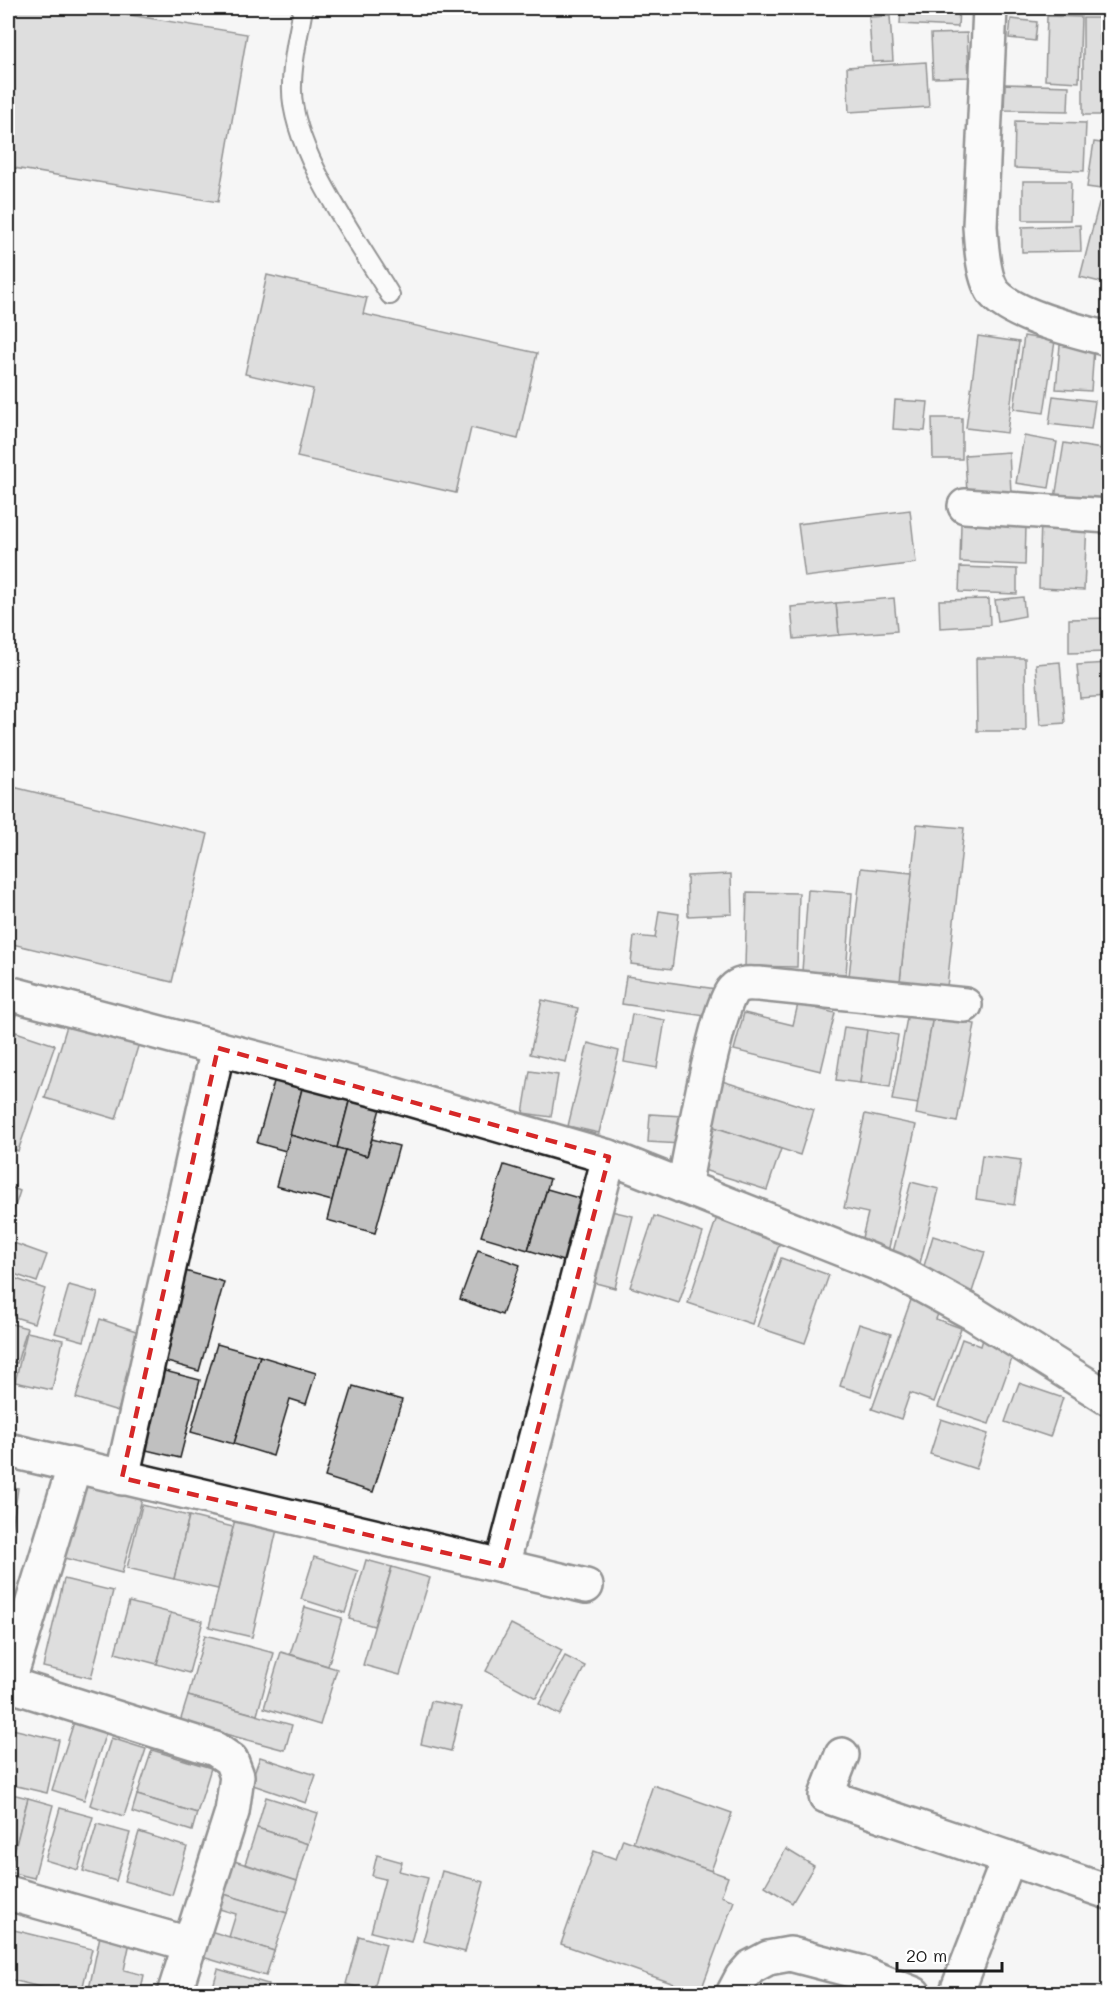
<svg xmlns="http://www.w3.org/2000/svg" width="1116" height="2001" font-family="Mali,sans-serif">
	<rect width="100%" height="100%" fill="#f6f6f6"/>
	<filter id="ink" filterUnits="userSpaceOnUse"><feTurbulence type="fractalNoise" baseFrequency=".0167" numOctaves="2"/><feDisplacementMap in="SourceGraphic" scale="12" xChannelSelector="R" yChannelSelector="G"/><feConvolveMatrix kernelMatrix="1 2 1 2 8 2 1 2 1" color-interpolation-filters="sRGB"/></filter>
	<g filter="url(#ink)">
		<g fill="#c0c0c0" stroke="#1c1c1c" stroke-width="1.5">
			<path d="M8 8H87L247 34 218 202 8 167Z"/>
			<path d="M901 8H959L958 27 900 24Z"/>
			<path d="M1045 8H1104L1103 14 1045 10Z"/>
			<path d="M890 16 893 61 872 62 869 17Z"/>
			<path d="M1047 16 1081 17 1079 82 1045 80Z"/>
			<path d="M1083 18H1100V41H1108V115H1083Z"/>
			<path d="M1011 19 1037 22 1035 41 1009 38Z"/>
			<path d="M967 33 969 77 933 78 931 34Z"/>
			<path d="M926 62 929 107 849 112 847 67Z"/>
			<path d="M1005 84 1069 86 1068 111 1004 110Z"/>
			<path d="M1015 121 1086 123 1084 171 1014 168Z"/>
			<path d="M1094 142 1108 144V190L1087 187Z"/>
			<path d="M1023 181H1071L1070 220H1023Z"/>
			<path d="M1099 203 1108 205V284L1080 277Z"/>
			<path d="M1080 225 1081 251 1022 252V227Z"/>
			<path d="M267 275 367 298 363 314 537 353 518 439 471 428 456 493 297 457 313 389 245 374Z"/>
			<path d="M978 336 1019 342 1007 433 966 428Z"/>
			<path d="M1024 336 1055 341 1044 413 1014 409Z"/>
			<path d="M1060 345 1094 348 1091 391 1056 389Z"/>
			<path d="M1053 396 1095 401 1091 429 1049 424Z"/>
			<path d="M895 400 928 402 925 431 893 429Z"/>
			<path d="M932 418H962V459H933Z"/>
			<path d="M1024 436 1057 442 1049 488 1016 483Z"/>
			<path d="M1064 443 1108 450V506L1055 498Z"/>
			<path d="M1009 452 1011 493 967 495 965 455Z"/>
			<path d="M910 510 916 563 805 577 798 524Z"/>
			<path d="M1041 519 1087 521 1084 590 1039 588Z"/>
			<path d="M961 523 1026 526 1025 565 960 562Z"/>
			<path d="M960 567 1017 569V594L959 592Z"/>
			<path d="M1023 597 1025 616 998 621 995 600Z"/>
			<path d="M894 598 897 631 839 635 836 603Z"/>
			<path d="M989 599 990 625 940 628 939 600Z"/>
			<path d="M836 603 839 635 794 639 791 607Z"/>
			<path d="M1108 618V652L1069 653V619Z"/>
			<path d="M976 658H1025L1026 731H977Z"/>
			<path d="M1060 662 1065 723 1040 725 1036 664Z"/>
			<path d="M1108 663V696L1080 698 1077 665Z"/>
			<path d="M9 786 208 834 172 982 8 943Z"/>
			<path d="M917 824 964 828 947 987 900 981Z"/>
			<path d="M861 868 912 873 900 981 849 976Z"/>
			<path d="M731 874 732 914 688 916 687 876Z"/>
			<path d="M808 890 852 893 846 974 802 971Z"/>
			<path d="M747 892 799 893 797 967 745 966Z"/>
			<path d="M659 911 679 914 672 969 631 964 634 936 655 938Z"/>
			<path d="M626 976 716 989 712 1017 622 1004Z"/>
			<path d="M542 1000 578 1008 566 1062 530 1054Z"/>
			<path d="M798 1004 835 1013 821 1071 734 1050 744 1013 793 1025Z"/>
			<path d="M8 1005 18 1009 8 1038Z"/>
			<path d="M908 1012 933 1016 918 1104 892 1100Z"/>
			<path d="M632 1014 665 1020 657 1068 624 1062Z"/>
			<path d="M933 1016 975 1024 957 1122 916 1114Z"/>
			<path d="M69 1019 140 1040 116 1119 45 1098Z"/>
			<path d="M844 1027 867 1030 860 1083 836 1080Z"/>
			<path d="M867 1030 898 1035 890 1087 860 1083Z"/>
			<path d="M16 1032 55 1045 18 1151 8 1147V1057Z"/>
			<path d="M588 1043 619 1051 599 1133 568 1126Z"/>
			<path d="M530 1071 558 1075 551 1117 523 1113Z"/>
			<path d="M275 1078 303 1085 286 1151 257 1143Z"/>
			<path d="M722 1081 814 1110 800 1155 708 1125Z"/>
			<path d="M303 1085 350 1098 337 1148 290 1135Z"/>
			<path d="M350 1098 381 1105 367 1156 337 1148Z"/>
			<path d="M650 1114 683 1116 681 1144 648 1142Z"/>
			<path d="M865 1114 916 1125 888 1252 860 1246 868 1213 844 1208Z"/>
			<path d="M708 1125 781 1149 767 1190 694 1167Z"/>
			<path d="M290 1135 345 1150 332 1201 276 1186Z"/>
			<path d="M372 1139 399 1146 375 1233 327 1220 345 1150 367 1156Z"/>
			<path d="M982 1155 1021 1160 1014 1205 976 1199Z"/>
			<path d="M504 1165 550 1179 528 1250 481 1236Z"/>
			<path d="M911 1182 939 1189 920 1263 892 1256Z"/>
			<path d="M8 1186 20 1191 8 1228Z"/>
			<path d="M547 1189 589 1201 569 1263 528 1250Z"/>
			<path d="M598 1208 633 1216 615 1288 580 1279Z"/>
			<path d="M654 1216 703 1233 679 1303 630 1287Z"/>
			<path d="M717 1217 781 1239 752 1324 688 1303Z"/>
			<path d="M933 1236 985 1252 972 1292 921 1276Z"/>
			<path d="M8 1241 47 1255 37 1282 8 1272Z"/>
			<path d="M478 1250 520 1265 502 1315 460 1299Z"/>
			<path d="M781 1258 829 1275 805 1343 757 1327Z"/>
			<path d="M185 1271 224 1282 199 1371 160 1360Z"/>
			<path d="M8 1276 45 1289 34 1323 8 1315Z"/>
			<path d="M69 1285 98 1293 84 1341 55 1333Z"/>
			<path d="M911 1300 940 1309 936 1319 961 1328 934 1402 910 1393 901 1419 872 1409Z"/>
			<path d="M100 1319 142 1333 118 1411 76 1398Z"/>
			<path d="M8 1323 27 1328 17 1363 8 1361Z"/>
			<path d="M859 1324 891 1334 871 1396 840 1386Z"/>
			<path d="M27 1332 63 1340 52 1390 15 1382Z"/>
			<path d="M962 1339 981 1346 983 1339 1015 1350 989 1424 938 1407Z"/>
			<path d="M217 1344 260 1356 234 1444 191 1432Z"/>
			<path d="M260 1356 316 1373 306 1404 290 1399 273 1456 234 1444Z"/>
			<path d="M161 1370 200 1380 180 1458 142 1449Z"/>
			<path d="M1019 1383 1063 1398 1050 1437 1005 1422Z"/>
			<path d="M353 1386 402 1400 373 1492 325 1477Z"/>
			<path d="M941 1419 988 1434 976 1469 930 1454Z"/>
			<path d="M84 1483 142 1499 122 1573 64 1558Z"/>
			<path d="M8 1487 18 1488 8 1558Z"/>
			<path d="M142 1505 189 1516 174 1579 127 1568Z"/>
			<path d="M237 1511 279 1521 252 1637 209 1627Z"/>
			<path d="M189 1516 233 1527 218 1589 174 1579Z"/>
			<path d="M314 1557 358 1571 345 1613 301 1599Z"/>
			<path d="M366 1560 392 1567 374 1626 349 1619Z"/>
			<path d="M392 1567 430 1578 400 1675 363 1665Z"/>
			<path d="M64 1579 113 1591 91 1678 43 1667Z"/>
			<path d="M129 1602 171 1613 157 1664 115 1653Z"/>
			<path d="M305 1607 342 1618 328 1666 290 1654Z"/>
			<path d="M171 1613 203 1621 189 1673 157 1664Z"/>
			<path d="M511 1624 562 1650 536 1698 486 1671Z"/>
			<path d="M205 1635 274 1653 257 1715 188 1696Z"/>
			<path d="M281 1652 337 1669 320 1725 264 1708Z"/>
			<path d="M565 1656 585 1666 560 1715 539 1704Z"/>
			<path d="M188 1696 292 1725 285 1750 180 1722Z"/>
			<path d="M431 1701 461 1707 451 1751 421 1744Z"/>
			<path d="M75 1719 107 1729 84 1800 52 1790Z"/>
			<path d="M8 1728 59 1740 47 1793 8 1784Z"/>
			<path d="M111 1738 146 1749 124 1816 90 1805Z"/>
			<path d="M152 1750 211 1768 197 1813 137 1795Z"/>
			<path d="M260 1757 316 1775 306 1803 250 1784Z"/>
			<path d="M653 1785 732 1813 711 1871 633 1843Z"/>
			<path d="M8 1793 28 1798 9 1872 8 1871Z"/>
			<path d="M137 1795 197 1813 192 1831 132 1812Z"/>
			<path d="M266 1797 318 1813 308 1844 257 1828Z"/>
			<path d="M28 1798 53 1805 34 1878 9 1872Z"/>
			<path d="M60 1808 93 1817 78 1870 45 1860Z"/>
			<path d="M97 1824 130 1833 116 1881 83 1871Z"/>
			<path d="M257 1828 308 1844 297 1881 245 1864Z"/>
			<path d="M139 1832 187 1847 172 1895 124 1881Z"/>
			<path d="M623 1839 728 1877 721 1896 734 1901 700 1993 561 1944 594 1851 616 1859Z"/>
			<path d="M786 1849 814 1866 792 1903 765 1886Z"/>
			<path d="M377 1855 402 1862 399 1871 428 1878 411 1942 371 1932 385 1879 372 1876Z"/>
			<path d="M228 1859 297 1881 287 1913 217 1892Z"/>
			<path d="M442 1871 484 1882 465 1952 423 1941Z"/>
			<path d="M217 1892 287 1913 274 1951 229 1937 236 1914 213 1907Z"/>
			<path d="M14 1930 92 1949 81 1994H68L8 1979V1956Z"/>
			<path d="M207 1930 274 1951 266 1976 199 1956Z"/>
			<path d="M100 1936 130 1942 124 1970 144 1975 140 1994H88Z"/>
			<path d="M359 1936 386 1944 373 1992 346 1984Z"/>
			<path d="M218 1969 268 1984 266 1994H211Z"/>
			<path d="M837 1989 851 1994H836Z"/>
		</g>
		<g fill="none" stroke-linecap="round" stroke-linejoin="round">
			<defs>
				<path id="service" d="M303 8C299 33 292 59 292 85 289 148 358 241 390 295"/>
				<g id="minor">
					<path d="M965 506 1108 516"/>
					<path d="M8 993 392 1094 609 1157 894 1270 971 1312 1108 1398"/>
					<path d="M684 1187C690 1156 717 1005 733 990 740 982 749 984 759 984L965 1005"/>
					<path d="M8 1450 586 1586"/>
					<path d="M122 1478 218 1048"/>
					<path d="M502 1566 609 1157"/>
					<path d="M8 1684 215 1749 231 1760 237 1776 232 1812 174 1994"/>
					<path d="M8 1684 74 1467"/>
					<path d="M842 1755 826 1796 1108 1892"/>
					<path d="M8 1893 189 1944"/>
					<path d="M733 1994 742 1977 751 1967 768 1958 790 1954 859 1972 914 1994"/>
					<path d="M956 1994 1009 1858"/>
				</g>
				<path id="tertiary" d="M990 8 980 226C981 243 983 280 995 294 1016 317 1079 331 1108 339"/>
			</defs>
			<use href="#service" stroke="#1c1c1c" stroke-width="22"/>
			<use href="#minor" stroke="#1c1c1c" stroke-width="38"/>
			<use href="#tertiary" stroke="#1c1c1c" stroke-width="38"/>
			<use href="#service" stroke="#fff" stroke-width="18"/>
			<use href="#minor" stroke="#fff" stroke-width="33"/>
			<use href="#tertiary" stroke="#fff" stroke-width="33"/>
		</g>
	</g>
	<path d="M0 0H1116V2001H0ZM218 1048 609 1157 502 1566 122 1478Z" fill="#f6f6f6" fill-opacity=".55" fill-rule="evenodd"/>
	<path fill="none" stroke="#d62828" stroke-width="4.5" stroke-dasharray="12 8" stroke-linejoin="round" d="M218 1048 609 1157 502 1566 122 1478Z"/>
	<rect width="1116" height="2001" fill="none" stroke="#fff" stroke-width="30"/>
	<rect x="15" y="15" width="1086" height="1971" fill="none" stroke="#1c1c1c" stroke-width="2" filter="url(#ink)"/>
	<path d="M897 1962v9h105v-9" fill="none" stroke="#1c1c1c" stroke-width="3"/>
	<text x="906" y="1962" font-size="18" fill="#1c1c1c" stroke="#ffffff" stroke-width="4.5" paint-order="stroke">20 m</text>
</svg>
